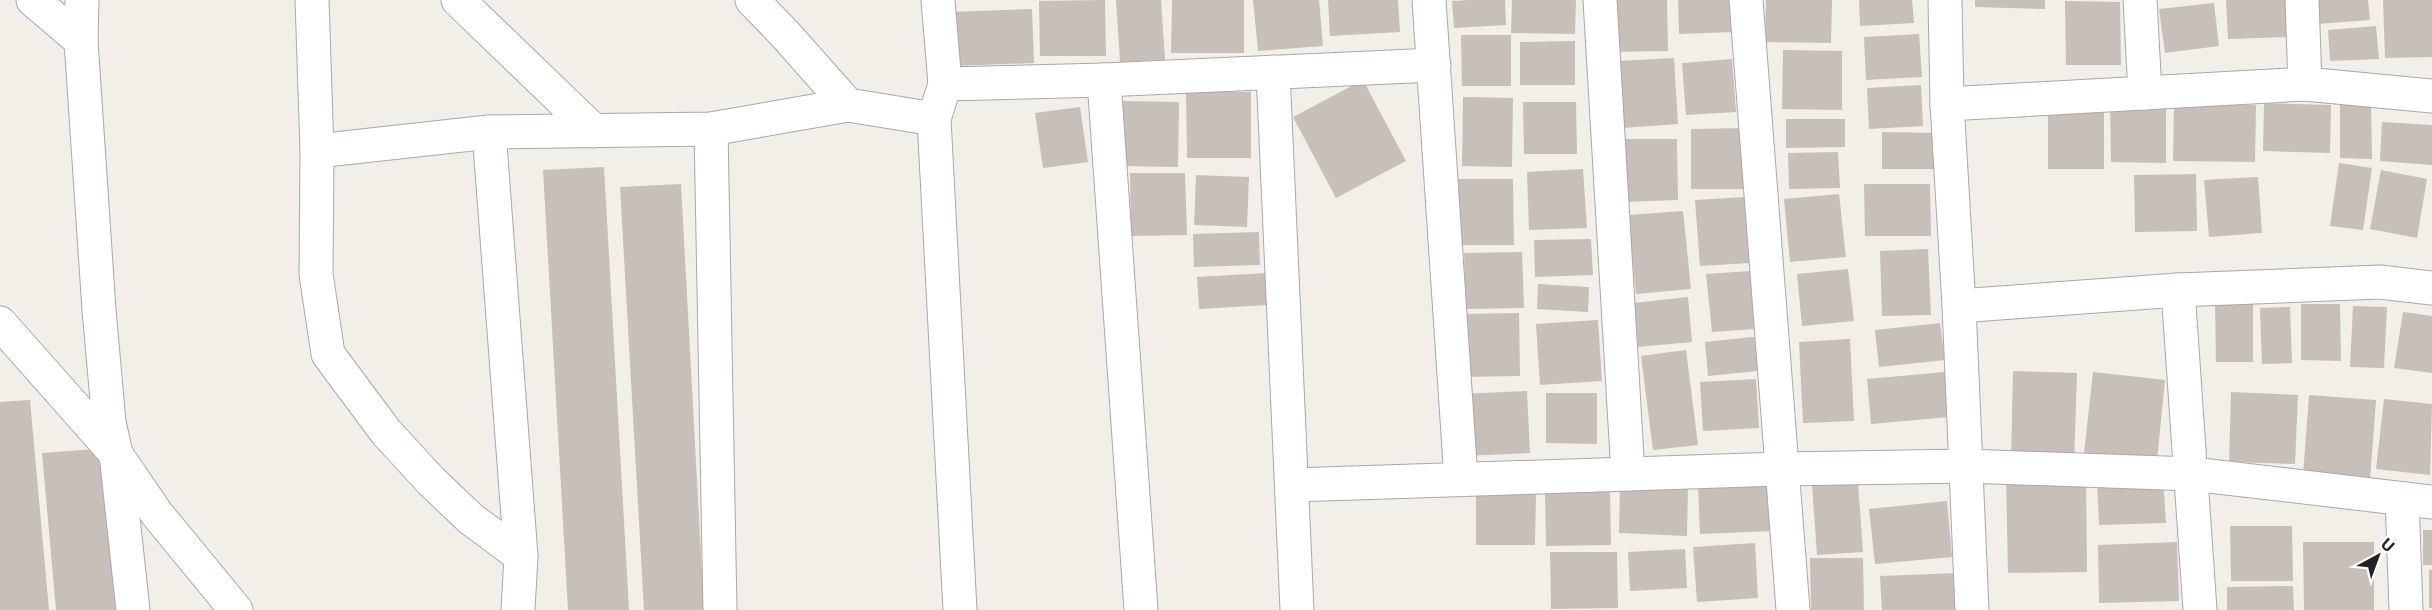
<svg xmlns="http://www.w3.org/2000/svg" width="2432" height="610" font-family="'Public Sans',sans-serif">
	<rect width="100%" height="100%" fill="#f2efe9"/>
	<g fill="#c7bfb8">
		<path d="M1105 0 1106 56H1040L1039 1Z"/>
		<path d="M1116 0H1161L1165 60 1120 62Z"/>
		<path d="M1172 0H1244V53H1171Z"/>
		<path d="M1253 0H1319L1323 46 1258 51Z"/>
		<path d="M1328 0H1398L1400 32 1330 36Z"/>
		<path d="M1470 0H1505L1506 25 1454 28 1452 1Z"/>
		<path d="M1512 0H1576L1575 34 1511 33Z"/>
		<path d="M1607 0H1667L1668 51 1608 52Z"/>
		<path d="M1678 0H1734L1735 32 1679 34Z"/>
		<path d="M1766 0H1832L1831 43 1765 42Z"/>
		<path d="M1859 0H1912L1914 23 1860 26Z"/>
		<path d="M1975 0H2045V9L1975 7Z"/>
		<path d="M2226 0H2287L2289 37 2228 39Z"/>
		<path d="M2315 0H2368L2370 20 2317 24Z"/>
		<path d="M2383 0H2432V57L2385 58Z"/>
		<path d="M2065 1 2120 2 2121 65H2066Z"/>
		<path d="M2214 3 2219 46 2165 53 2159 9Z"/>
		<path d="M1032 9 1034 63 953 66 951 12Z"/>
		<path d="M2376 26 2379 59 2330 61 2328 30Z"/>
		<path d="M1919 34 1922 77 1866 80 1864 37Z"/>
		<path d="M1461 35H1511V86H1462Z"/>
		<path d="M1575 41V85H1520V42Z"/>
		<path d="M1783 50 1842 51V110L1782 109Z"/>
		<path d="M1674 58 1678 124 1622 128 1618 61Z"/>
		<path d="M1732 59 1736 112 1686 115 1682 63Z"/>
		<path d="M1363 80 1406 161 1336 198 1293 117Z"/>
		<path d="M1921 85 1923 126 1869 129 1867 88Z"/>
		<path d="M1186 92H1251V158H1187Z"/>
		<path d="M1463 97 1513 98 1512 167 1462 166Z"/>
		<path d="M1122 101 1179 102 1178 167 1122 166Z"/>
		<path d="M1523 102H1576L1577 154H1524Z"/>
		<path d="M2340 102H2371L2372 159 2340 158Z"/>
		<path d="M2110 103H2166V163L2111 162Z"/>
		<path d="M2264 103 2331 105 2330 153 2263 151Z"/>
		<path d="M2174 104 2256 105 2255 162 2173 161Z"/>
		<path d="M1080 107 1088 162 1043 168 1035 113Z"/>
		<rect x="2048" y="107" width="56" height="62"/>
		<path d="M1786 119H1845V147L1786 148Z"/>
		<path d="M2382 122 2432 125V165L2380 161Z"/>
		<path d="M1748 128 1749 189H1691V129Z"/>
		<path d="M1882 132 1940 133V169H1882Z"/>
		<path d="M1622 139H1677L1678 200 1624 202Z"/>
		<path d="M1838 152 1840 188 1789 189 1788 153Z"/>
		<path d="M2339 163 2372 168 2363 230 2330 226Z"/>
		<path d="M604 167 629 610H568L543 170Z"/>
		<path d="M1583 169 1587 228 1529 230 1527 172Z"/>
		<path d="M2381 170 2427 179 2417 238 2370 229Z"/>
		<path d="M1130 173H1185L1187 235 1131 236Z"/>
		<path d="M2196 174 2197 231 2135 232 2134 175Z"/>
		<path d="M1196 175 1249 177 1247 227 1194 225Z"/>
		<path d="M2258 177 2262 233 2209 237 2204 180Z"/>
		<path d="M1453 179H1513L1514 245H1453Z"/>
		<path d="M681 184 704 610H644L620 187Z"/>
		<path d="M1864 184H1930L1931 236H1865Z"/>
		<path d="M1839 194 1846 257 1790 262 1784 199Z"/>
		<path d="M1744 197 1749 263 1700 266 1695 200Z"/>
		<path d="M1683 211 1691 289 1636 294 1628 215Z"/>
		<path d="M1259 232 1260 265 1194 267 1193 234Z"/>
		<path d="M1591 239 1593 275 1535 277 1534 240Z"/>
		<path d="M1928 249 1931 315 1882 316 1880 251Z"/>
		<path d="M1522 252 1524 308 1466 309 1464 253Z"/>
		<path d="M1848 269 1854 321 1802 326 1797 274Z"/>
		<path d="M1750 271 1755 329 1712 332 1706 274Z"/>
		<path d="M1266 273 1268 305 1199 309 1197 277Z"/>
		<path d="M1538 284 1589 287 1588 312 1537 309Z"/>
		<path d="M1688 297 1692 342 1638 347 1634 303Z"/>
		<path d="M2215 304H2253V362H2216Z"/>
		<path d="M2301 304H2340L2341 361 2301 360Z"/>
		<path d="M2353 306 2387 307 2384 368 2350 367Z"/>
		<path d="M2290 307 2292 363 2262 364 2260 308Z"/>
		<path d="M2403 312 2432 316V373L2394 368Z"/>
		<path d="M1519 313 1520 376 1463 377 1461 314Z"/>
		<path d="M1598 320 1602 381 1540 385 1536 324Z"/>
		<path d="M1940 323 1945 360 1879 367 1875 330Z"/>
		<path d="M1762 336 1766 370 1708 376 1705 342Z"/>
		<path d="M1850 339 1854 421 1803 423 1799 342Z"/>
		<path d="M1686 350 1698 445 1653 450 1641 356Z"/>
		<path d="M2013 371 2077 373 2074 464 2011 462Z"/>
		<path d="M1945 372 1949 417 1871 424 1867 379Z"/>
		<path d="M2093 372 2165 380 2156 470 2083 462Z"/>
		<path d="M1756 379 1759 428 1703 431 1700 382Z"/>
		<path d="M1527 391 1530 453 1464 456 1461 394Z"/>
		<path d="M2231 392 2298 395 2295 464 2229 462Z"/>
		<path d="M1546 393H1597V444L1546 443Z"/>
		<path d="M2309 395 2376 400 2370 480 2303 475Z"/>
		<path d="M2384 399 2432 404 2430 475 2376 469Z"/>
		<path d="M30 400 49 610H0V402Z"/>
		<path d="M108 448 122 610H56L42 453Z"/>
		<path d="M2086 475 2087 572 2008 573 2006 476Z"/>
		<path d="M2163 477 2166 523 2099 525 2097 479Z"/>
		<path d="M1771 481 1774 531 1700 534 1698 484Z"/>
		<path d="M1620 482 1688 485 1687 536 1619 533Z"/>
		<path d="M1858 482 1863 552 1817 555 1812 485Z"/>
		<path d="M1545 490 1610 491 1611 545 1546 546Z"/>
		<path d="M1476 491 1536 492 1535 545H1476Z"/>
		<path d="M1947 501 1952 557 1875 564 1869 509Z"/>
		<path d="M2230 526H2292L2293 581H2231Z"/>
		<rect x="2423" y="530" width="9" height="35"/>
		<path d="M2177 542 2179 601 2099 603 2098 545Z"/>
		<path d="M2303 542H2374V610H2304Z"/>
		<path d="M1755 543 1758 598 1697 602 1693 547Z"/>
		<path d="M1685 549 1687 588 1630 591 1628 552Z"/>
		<path d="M1550 552H1617L1618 608 1551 609Z"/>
		<path d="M1810 558H1863L1864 610H1811Z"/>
		<rect x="2429" y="570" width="3" height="38"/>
		<path d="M1958 573 1959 610H1882L1880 576Z"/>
		<path d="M2293 586 2294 610H2227V587Z"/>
	</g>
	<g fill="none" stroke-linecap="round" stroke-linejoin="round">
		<defs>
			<g id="minor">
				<path d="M33 0 81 41"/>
				<path d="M82 0 81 41 99 310 109 422 116 454 133 610"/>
				<path d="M312 0 317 151 316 274 328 354 386 432 431 481 471 519 521 556"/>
				<path d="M458 0 594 131"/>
				<path d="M752 0 784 33 848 105"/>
				<path d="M938 0 945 84 934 119 960 610"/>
				<path d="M1429 0 1461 479"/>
				<path d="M1600 0 1628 474"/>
				<path d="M1746 0 1793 610"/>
				<path d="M1945 0 1947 104 1959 306 1972 610"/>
				<path d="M2140 0 2145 93"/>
				<path d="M2302 0 2305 84"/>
				<path d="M1273 72 1297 610"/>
				<path d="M1104 80 1141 610"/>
				<path d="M945 84 1104 80 1434 65"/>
				<path d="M1947 104 2305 84 2432 96"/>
				<path d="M711 129 720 610"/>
				<path d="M489 132 521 556 518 610"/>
				<path d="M317 151 489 132 711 129 848 105 934 119"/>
				<path d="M2178 290 2200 610"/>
				<path d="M1959 306 2178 290 2380 282 2432 288"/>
				<path d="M0 323 116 454 157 514 236 610"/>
				<path d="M1292 485 1783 469 1966 466 2192 474 2432 502"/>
				<path d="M2402 499 2406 610"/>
			</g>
		</defs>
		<use href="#minor" stroke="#a9a9a9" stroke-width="35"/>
		<use href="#minor" stroke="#fff" stroke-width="33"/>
	</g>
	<g transform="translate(2378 556) rotate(41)" stroke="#ffffff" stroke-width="4.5" paint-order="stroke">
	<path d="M0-4.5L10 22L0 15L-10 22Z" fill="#222222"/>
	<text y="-9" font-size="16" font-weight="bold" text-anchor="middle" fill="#222222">U</text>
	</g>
</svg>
